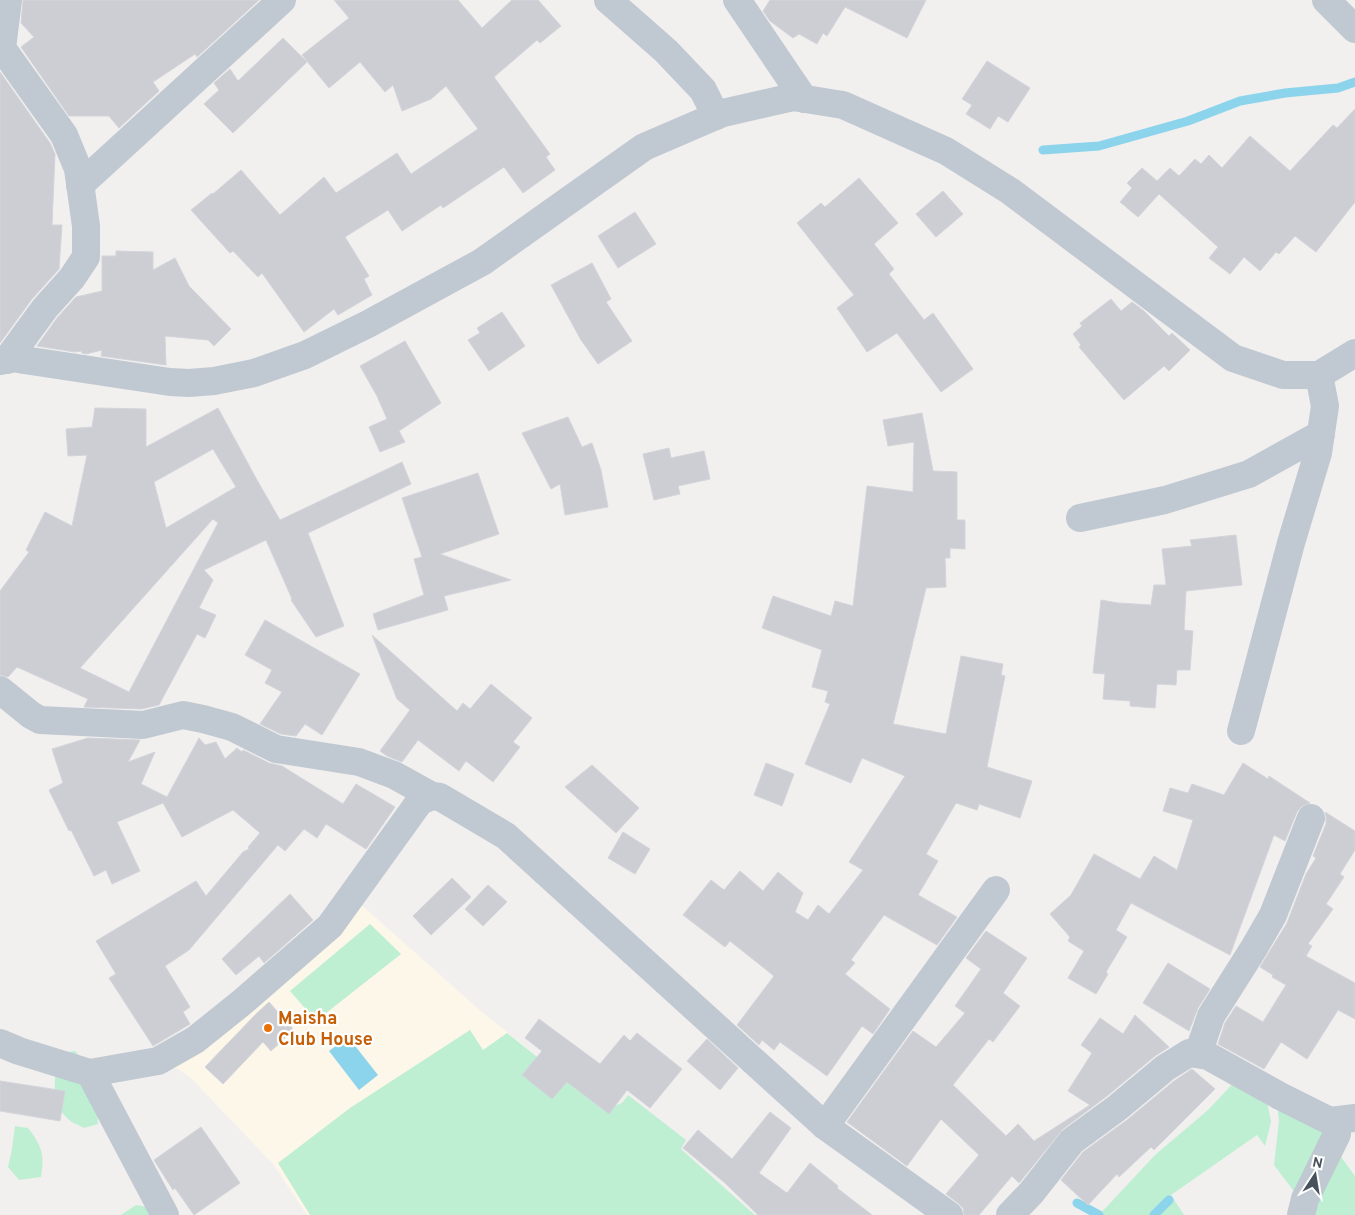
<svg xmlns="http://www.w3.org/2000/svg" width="1355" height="1215" font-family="Overpass,sans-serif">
	<rect width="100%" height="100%" fill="#f2efef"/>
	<path fill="#fcf7e9" d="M357 901 483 1013 613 1117 628 1095 678 1147 755 1215H307L273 1164 189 1076 177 1069 164 1065Z"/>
	<g fill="#beefd3">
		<path d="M370 924 401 954 316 1021 290 991Z"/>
		<path d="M470 1030 483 1050 507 1033 604 1110 622 1103 628 1095 686 1140 681 1149 755 1215H310L278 1163 350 1108Z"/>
		<path d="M75 1051C92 1070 97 1098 98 1124L84 1128C79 1125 70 1122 67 1118 50 1101 54 1074 60 1053Z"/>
		<path d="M1238 1078 1267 1101 1271 1122 1265 1146 1257 1135 1171 1195 1184 1215H1099L1155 1155 1208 1110Z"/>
		<path d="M1277 1106 1325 1131 1299 1198 1274 1165 1279 1121Z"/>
		<path d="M15 1126 28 1128C42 1146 45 1155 41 1177L19 1180 8 1167 12 1149Z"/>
		<path d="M1336 1150 1355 1176V1215H1306Z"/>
		<path d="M136 1205 148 1207 155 1215H121Z"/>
	</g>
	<path fill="#8bd4ec" d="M348 1037 378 1075 359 1090 329 1051Z"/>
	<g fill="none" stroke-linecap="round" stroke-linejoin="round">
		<g stroke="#8bd4ec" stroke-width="9">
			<path d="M1043 150 1099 146 1188 121 1240 101 1285 93 1338 88 1355 82"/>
			<path d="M1077 1203 1099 1215"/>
			<path d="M1154 1215 1169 1200"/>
		</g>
	</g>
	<g fill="#ccced4" stroke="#d3d5db" fill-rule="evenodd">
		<path d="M23 0H259L197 57 195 54 153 82 159 91 119 128 109 116H69L21 47 34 37 21 23Z"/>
		<path d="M334 0H458L482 28 512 0H538L561 26 540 43 537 40 494 77 550 154 546 157 555 170 523 193 504 167 443 208 441 205 402 231 388 210 345 237 369 276 364 279 372 295 338 315 334 309 304 332 262 273 258 277 233 251 230 253 191 210 212 193 213 194 241 170 280 215 324 177 336 193 397 153 411 174 478 129 446 86 431 99 402 111 393 85 385 92 360 62 329 88 302 55 349 18Z"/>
		<path d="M770 0H926L907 38 845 7 827 36 823 33 817 44 799 34 793 38 770 21 763 11Z"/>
		<path d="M283 38 307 62 233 133 204 104 219 90 214 83 230 69 238 81Z"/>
		<path d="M987 61 1030 88 1008 122 998 116 990 129 966 114 972 105 962 99Z"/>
		<path d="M0 72 50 143 55 154 52 225H62L59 269 32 299 0 343Z"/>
		<path d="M1355 109V202L1316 252 1295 236 1279 254 1276 252 1260 271 1244 257 1230 274 1209 258 1218 247 1159 194 1138 217 1120 202 1132 188 1127 183 1142 168 1157 181 1170 168 1179 176 1195 159 1201 164 1209 155 1222 168 1250 136 1290 171 1333 125 1337 128Z"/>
		<path d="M859 178 898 223 874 244 894 269 889 274 924 320 933 313 973 369 941 392 897 333 867 352 837 308 854 295 797 223 821 203 825 207Z"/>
		<path d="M943 191 963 214 936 237 916 214Z"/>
		<path d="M635 212 656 244 618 268 598 236Z"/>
		<path d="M116 251 153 252V270L175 258 189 286 231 329 214 346 208 340 165 336 166 365 101 356 102 350 86 354 82 353 81 351 75 352 37 346 57 318 76 297 102 291V256H116Z"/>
		<path d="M592 263 611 299 606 302 632 341 598 364 581 340 551 285Z"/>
		<path d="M1111 299 1121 311 1132 302 1144 311 1169 336 1172 333 1190 350 1169 371 1164 366 1124 400 1079 347 1081 345 1073 334 1082 326 1080 323Z"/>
		<path d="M502 312 525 346 489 371 468 340 480 333 477 328Z"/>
		<path d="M405 341 441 403 399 431 405 442 380 452 369 427 387 419 377 396 360 366Z"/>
		<path d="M95 408 146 409V447L218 408 257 480 280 520 402 462 411 484 308 533 344 626 316 637 291 600 292 599 266 540 204 570 213 580 199 608 216 615 205 638 197 634 159 705 141 709 84 707 88 699 17 667 8 677 0 675V591L29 552 26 550 45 512 72 526 87 455 68 456 66 429 92 427ZM213 449 236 487 166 528 154 482ZM213 519 218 523 129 692 80 668Z"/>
		<path d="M922 413 933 471 957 472V520H965V549L950 548V558H945L946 587 926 588 893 724 946 734 961 656 1003 664 1001 675 1005 676 987 767 1032 781 1020 818 979 804 977 810 956 803 926 854 938 861 918 895 957 917 937 945 884 915 851 960 855 963 845 974 890 1009 873 1034 862 1026 827 1076 780 1042 774 1050 762 1040 759 1045 737 1025 774 976 730 941 725 947 683 915 711 880 724 890 740 871 763 891 778 872 803 893 795 912 808 920 818 905 829 914 863 870 849 862 905 776 862 758 851 783 805 764 830 704 825 702 828 691 812 687 822 650 762 628 773 596 831 616 835 601 853 606 867 486 913 492 914 442 888 446 883 420Z"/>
		<path d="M568 417 582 447 592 443 601 470 608 507 565 515 560 484 551 489 522 433Z"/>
		<path d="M669 448 671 458 704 451 710 479 678 486 680 494 654 500 643 454Z"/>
		<path d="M478 473 499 534 440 554 511 580 444 596 448 610 378 630 373 614 424 595 414 559 422 557 402 498Z"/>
		<path d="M1236 535 1242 585 1186 591 1184 630 1193 631 1190 670H1177L1176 685 1157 684 1155 708 1130 706V701L1103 699 1105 674 1093 673 1101 600 1118 603 1151 605 1154 585H1166L1162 549 1192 546 1190 540Z"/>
		<path d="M265 620 360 674 322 735 305 724 296 736 281 734 260 724 282 692 265 683 272 670 245 655Z"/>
		<path d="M372 635 457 711 463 703 470 709 491 684 532 718 513 742 520 747 493 782 466 761 459 771 418 740 402 762 387 756 380 751 410 710 397 699Z"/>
		<path d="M88 738 140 740 128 762 155 752 141 784 167 797 199 738 205 745 216 742 225 759 237 748 242 752 243 750 269 763 282 766 343 804 356 784 395 807 366 849 326 824 317 838 304 829 285 851 278 845 189 950 165 966 190 1007 183 1012 190 1024 153 1046 109 978 116 974 96 941 196 881 206 896 243 852 249 849 248 847 260 833 233 810 182 837 163 803 117 822 140 871 112 884 106 870 94 876 71 830 69 831 49 790 63 783 52 749Z"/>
		<path d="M766 763 794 774 782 806 754 795Z"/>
		<path d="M1243 763 1268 779 1269 776 1310 803 1302 806 1297 812 1285 841 1274 835 1230 955 1131 903 1116 930 1127 937 1106 972 1108 974 1096 994 1068 978 1084 951 1068 941 1070 937 1050 914 1071 895 1094 854 1140 879 1154 856 1177 870 1193 820 1163 811 1170 788 1188 793 1192 784 1224 795Z"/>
		<path d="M592 765 639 808 616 833 565 787Z"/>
		<path d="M1325 812 1355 831V850L1340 874 1344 877 1326 904 1333 909 1308 944 1312 946 1306 956 1355 983V1019L1338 1010 1307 1059 1281 1042 1264 1069 1218 1044 1225 1023 1236 1006 1263 1022 1286 985 1272 977 1273 975 1260 967 1287 923 1306 874 1316 858 1313 856 1326 824V816Z"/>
		<path d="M623 832 650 849 635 874 608 858Z"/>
		<path d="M452 878 471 897 431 935 413 916Z"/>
		<path d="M488 885 507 902 483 926 465 909Z"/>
		<path d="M290 894 313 920 264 963 259 956 236 975 222 959Z"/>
		<path d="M986 931 1027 958 1003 993 1020 1006 993 1042 989 1039 953 1085 1006 1136 1018 1124 1034 1141 1090 1105 1068 1091 1092 1053 1081 1045 1100 1018 1123 1034 1135 1015 1169 1047 1155 1056 1107 1096 1063 1129 1019 1183 1012 1176 979 1215H964L963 1208 958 1203 946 1194 979 1155 941 1119 907 1166 847 1122 913 1031 936 1047 965 1013 955 1006 981 969 966 958Z"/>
		<path d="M1168 963 1210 989 1198 1008 1189 1031 1143 1003Z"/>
		<path d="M269 1002 294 1030 271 1051 263 1042 223 1084 205 1067 256 1014Z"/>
		<path d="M539 1019 600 1064 624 1035 630 1041 637 1033 682 1069 650 1108 627 1090 609 1114 567 1082 552 1099 522 1075 542 1051 525 1038Z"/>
		<path d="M707 1039 738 1068 720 1090 687 1061Z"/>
		<path d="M1192 1069 1215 1089 1154 1150 1151 1147 1119 1177 1117 1174 1088 1205 1061 1180 1083 1152 1127 1120 1174 1081Z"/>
		<path d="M0 1081 65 1091 60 1121 0 1111Z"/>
		<path d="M770 1112 791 1128 759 1173 787 1193 810 1163 838 1186 837 1188 872 1215H758L725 1183 683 1148 698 1130 732 1159Z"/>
		<path d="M201 1127 240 1183 194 1215 175 1188 173 1190 154 1160Z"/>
	</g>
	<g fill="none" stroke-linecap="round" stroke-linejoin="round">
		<g stroke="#c0c9d1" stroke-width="28">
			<path d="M608 0 666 51 703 90 716 116"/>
			<path d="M737 0 804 99"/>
			<path d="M1326 0 1355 29"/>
			<path d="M80 185 282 0"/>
			<path d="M7 360 45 308 72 278 86 257V226L78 169 64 135 2 48 8 0"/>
			<path d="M0 361 15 358 24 360 170 382 189 383 214 381 254 373 305 355 368 324 482 262 644 147 723 113 793 97 843 105 946 151 1010 191 1233 358 1283 375H1319L1355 353"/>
			<path d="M1080 518 1165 500 1249 474 1321 434"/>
			<path d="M0 690 31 715 40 720 143 725 183 715 203 719 232 727 276 749 359 762 394 775 432 796"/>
			<path d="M1241 731 1291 543 1318 453 1325 406 1319 375"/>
			<path d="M0 1043 19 1051 90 1073 158 1061 195 1040 240 1004 330 926 420 801 432 796 440 797 506 836 825 1126 949 1215"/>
			<path d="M1198 1054 1211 1016 1254 948 1273 915 1311 818"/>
			<path d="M90 1073 165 1215"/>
			<path d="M825 1126 996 890"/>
			<path d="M1010 1215 1031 1193 1072 1141 1117 1108 1165 1068 1189 1053 1208 1056 1280 1096 1330 1121 1355 1118"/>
			<path d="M1301 1215 1305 1199 1337 1134"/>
		</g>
	</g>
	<circle fill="#e8710a" stroke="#fff" stroke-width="2" cx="268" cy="1028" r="5"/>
	<g text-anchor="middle" stroke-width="4.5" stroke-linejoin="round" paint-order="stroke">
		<g font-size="18" font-weight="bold" fill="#c56008" stroke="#fff" text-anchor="start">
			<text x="278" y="1024">Maisha<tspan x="278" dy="21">Club House</tspan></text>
		</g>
	</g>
	<g transform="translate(1315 1175) rotate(12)" stroke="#ffffff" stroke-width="4" paint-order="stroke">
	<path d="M0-4L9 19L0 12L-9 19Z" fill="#47525d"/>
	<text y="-8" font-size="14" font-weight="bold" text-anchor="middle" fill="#47525d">N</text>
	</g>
</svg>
